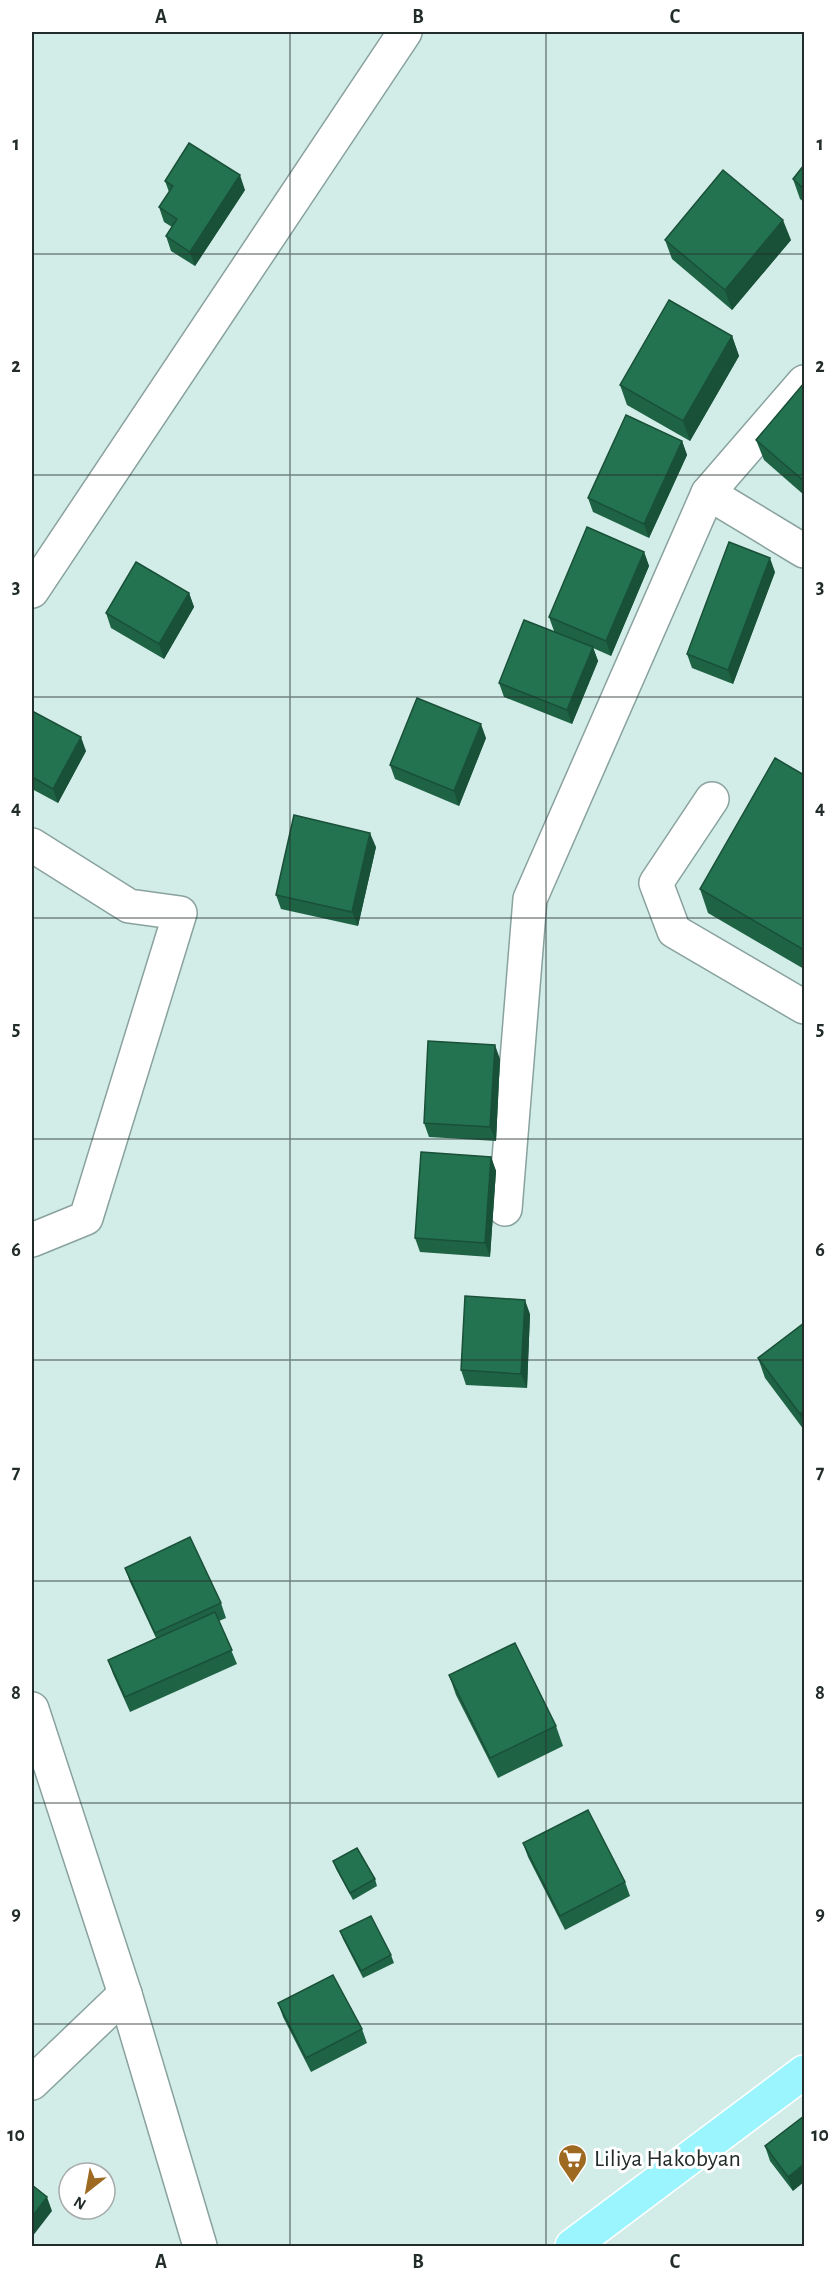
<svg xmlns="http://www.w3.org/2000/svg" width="836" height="2278" font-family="'Alegreya Sans',sans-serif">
	<rect width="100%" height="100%" fill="#d2ece8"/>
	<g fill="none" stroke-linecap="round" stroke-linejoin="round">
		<defs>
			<g id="minor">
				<path d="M708 493 804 551"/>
				<path d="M32 591 405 32"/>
				<path d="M712 799 656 883 674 931 804 1007"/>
				<path d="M32 845 129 906 180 913 86 1218 32 1240"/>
				<path d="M505 1209 530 899 708 493 804 382"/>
				<path d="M32 1709 125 1994 200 2246"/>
				<path d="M32 2083 125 1994"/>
			</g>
			<path id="major" d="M572 2246 804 2072"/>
		</defs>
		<use href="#minor" stroke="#89a29e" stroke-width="36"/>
		<use href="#major" stroke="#fff" stroke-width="36"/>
		<use href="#minor" stroke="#fff" stroke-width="33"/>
		<use href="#major" stroke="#9bf5ff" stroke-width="33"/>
	</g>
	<g fill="#1f6345">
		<path d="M804 165V202L800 199 793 179Z"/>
		<path d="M165 181 245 190 195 266 171 251 166 236 172 227 164 222 159 207 169 192Z"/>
		<path d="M665 240H791L732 310 672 259Z"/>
		<path d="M732 336 739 356 690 441 627 405 620 385Z"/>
		<path d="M804 383V495L764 460 756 440Z"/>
		<path d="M682 441 687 455 649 538 593 512 588 498Z"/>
		<path d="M644 552 649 566 611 656 593 648 598 661 572 724 504 697 499 683 554 631 549 617Z"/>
		<path d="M775 572 733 684 692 668 687 654Z"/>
		<path d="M189 593 194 607 164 659 111 628 106 613Z"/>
		<path d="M32 711 86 751 58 803 32 789Z"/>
		<path d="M486 738 459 806 395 779 390 765Z"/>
		<path d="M804 775V969L708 913 700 889Z"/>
		<path d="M376 847 358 926 281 909 276 895Z"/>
		<path d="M500 1059 496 1141 429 1137 424 1123Z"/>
		<path d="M491 1157 496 1171 490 1257 420 1252 415 1238Z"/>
		<path d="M530 1314 527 1388 466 1385 461 1370Z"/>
		<path d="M804 1323V1430L765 1378 758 1358Z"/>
		<path d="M125 1568 221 1603 226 1618 219 1621 237 1664 130 1712 113 1674 108 1660 156 1638 130 1582Z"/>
		<path d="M449 1675 556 1726 563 1746 498 1778 456 1695Z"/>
		<path d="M523 1843 625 1882 630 1896 565 1930 528 1857Z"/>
		<path d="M333 1861 375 1879 377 1886 353 1900 336 1869Z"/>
		<path d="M340 1931 391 1955 394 1963 363 1978 343 1939Z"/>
		<path d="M278 2003 362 2029 367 2043 311 2072 283 2017Z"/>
		<path d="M804 2116 793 2191 770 2161 765 2146Z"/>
	</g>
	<g fill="#195038">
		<path d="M240 175 245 190 195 266 190 252Z"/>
		<path d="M783 220 791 240 732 310 725 290Z"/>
		<path d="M732 336 739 356 690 441 683 421Z"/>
		<path d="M682 441 687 455 649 538 644 524Z"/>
		<path d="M644 552 649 566 611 656 606 641Z"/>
		<path d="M770 558 775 572 733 684 728 670Z"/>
		<path d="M189 593 194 607 164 659 159 644Z"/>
		<path d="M593 647 598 661 572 724 567 710Z"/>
		<path d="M481 724 486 738 459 806 454 791Z"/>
		<path d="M81 737 86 751 58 803 53 789Z"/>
		<path d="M370 833 376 847 358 926 352 912Z"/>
		<path d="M495 1045 500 1059 496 1141 490 1127Z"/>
		<path d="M491 1157 496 1171 490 1257 485 1243Z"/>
		<path d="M525 1300 530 1314 527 1388 521 1374Z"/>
		<path d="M804 1410V1427L800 1414Z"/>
		<path d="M804 2164V2182L793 2191 788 2177Z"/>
		<path d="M47 2197 52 2211 32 2237V2217Z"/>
	</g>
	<g fill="#247350" stroke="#195038" stroke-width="1.5">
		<path d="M189 143 240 175 190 252 166 236 177 219 159 207 173 186 165 181Z"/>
		<path d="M804 165V189L793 179Z"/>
		<path d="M723 170 783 220 725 290 665 240Z"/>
		<path d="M669 300 732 336 683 421 620 385Z"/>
		<path d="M804 383V481L756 440Z"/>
		<path d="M626 415 682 441 644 524 588 498Z"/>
		<path d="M587 527 644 552 606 641 549 617Z"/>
		<path d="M729 542 770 558 728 670 687 654Z"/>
		<path d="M136 562 189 593 159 644 106 613Z"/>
		<path d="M524 620 593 647 567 710 499 683Z"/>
		<path d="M417 698 481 724 454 791 390 765Z"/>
		<path d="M32 711 81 737 53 789 32 777Z"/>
		<path d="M775 758 804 775V950L700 889Z"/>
		<path d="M294 815 370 833 352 912 276 895Z"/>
		<path d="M428 1041 495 1045 490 1127 424 1123Z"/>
		<path d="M421 1152 491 1157 485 1243 415 1238Z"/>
		<path d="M465 1296 525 1300 521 1374 461 1370Z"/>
		<path d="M804 1323V1410L800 1414 758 1358Z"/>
		<path d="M190 1537 221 1603 155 1633 125 1568Z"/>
		<path d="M215 1612 232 1650 125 1697 108 1660Z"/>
		<path d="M515 1643 556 1726 490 1758 449 1675Z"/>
		<path d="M588 1810 625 1882 560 1916 523 1843Z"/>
		<path d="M357 1848 375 1879 350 1893 333 1861Z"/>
		<path d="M371 1916 391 1955 361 1971 340 1931Z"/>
		<path d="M333 1975 362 2029 306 2058 278 2003Z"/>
		<path d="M804 2116V2164L788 2177 765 2146Z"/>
		<path d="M32 2185 47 2197 32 2217Z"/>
	</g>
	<path fill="none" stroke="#222c2a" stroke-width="1.5" stroke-opacity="0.55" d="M290 32V2246M546 32V2246M32 254H804M32 475H804M32 697H804M32 918H804M32 1139H804M32 1360H804M32 1581H804M32 1803H804M32 2024H804"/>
	<defs>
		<symbol id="supermarket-pin" viewBox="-11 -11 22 30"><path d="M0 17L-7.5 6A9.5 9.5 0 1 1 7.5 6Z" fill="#9e6a21" stroke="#fff"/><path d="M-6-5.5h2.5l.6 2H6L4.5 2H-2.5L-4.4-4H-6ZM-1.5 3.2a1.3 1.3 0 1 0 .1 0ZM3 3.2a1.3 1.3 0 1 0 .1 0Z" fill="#fff"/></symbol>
	</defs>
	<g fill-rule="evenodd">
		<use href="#supermarket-pin" x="556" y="2142" width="33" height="45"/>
	</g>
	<g text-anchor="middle" stroke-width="6" stroke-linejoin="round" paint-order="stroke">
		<g font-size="24" fill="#222c2a" stroke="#fff" text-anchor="start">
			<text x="594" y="2166">Liliya Hakobyan</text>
		</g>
	</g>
	<rect width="836" height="2278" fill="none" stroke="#ffffff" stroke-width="66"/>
	<g transform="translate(87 2191) rotate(211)"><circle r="28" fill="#ffffff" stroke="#a7abaa" stroke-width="1.5"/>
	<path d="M0-4.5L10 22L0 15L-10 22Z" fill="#9e6a21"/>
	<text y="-9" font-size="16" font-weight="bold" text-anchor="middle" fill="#222c2a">N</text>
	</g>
	<rect x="33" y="33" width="770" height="2212" fill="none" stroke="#222c2a" stroke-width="2"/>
	<g font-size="20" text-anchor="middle" font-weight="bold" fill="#222c2a">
		<text x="161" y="23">A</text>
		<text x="418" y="23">B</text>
		<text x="675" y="23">C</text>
		<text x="16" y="150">1</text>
		<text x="820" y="150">1</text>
		<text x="16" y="372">2</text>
		<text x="820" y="372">2</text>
		<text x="16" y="593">3</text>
		<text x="820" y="593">3</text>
		<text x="16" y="814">4</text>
		<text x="820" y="814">4</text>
		<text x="16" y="1035">5</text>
		<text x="820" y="1035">5</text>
		<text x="16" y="1256">6</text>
		<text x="820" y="1256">6</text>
		<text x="16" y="1478">7</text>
		<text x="820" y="1478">7</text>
		<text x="16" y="1699">8</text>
		<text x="820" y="1699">8</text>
		<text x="16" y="1920">9</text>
		<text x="820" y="1920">9</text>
		<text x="16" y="2141">10</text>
		<text x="820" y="2141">10</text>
		<text x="161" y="2268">A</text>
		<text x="418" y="2268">B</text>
		<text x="675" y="2268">C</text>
	</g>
</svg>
